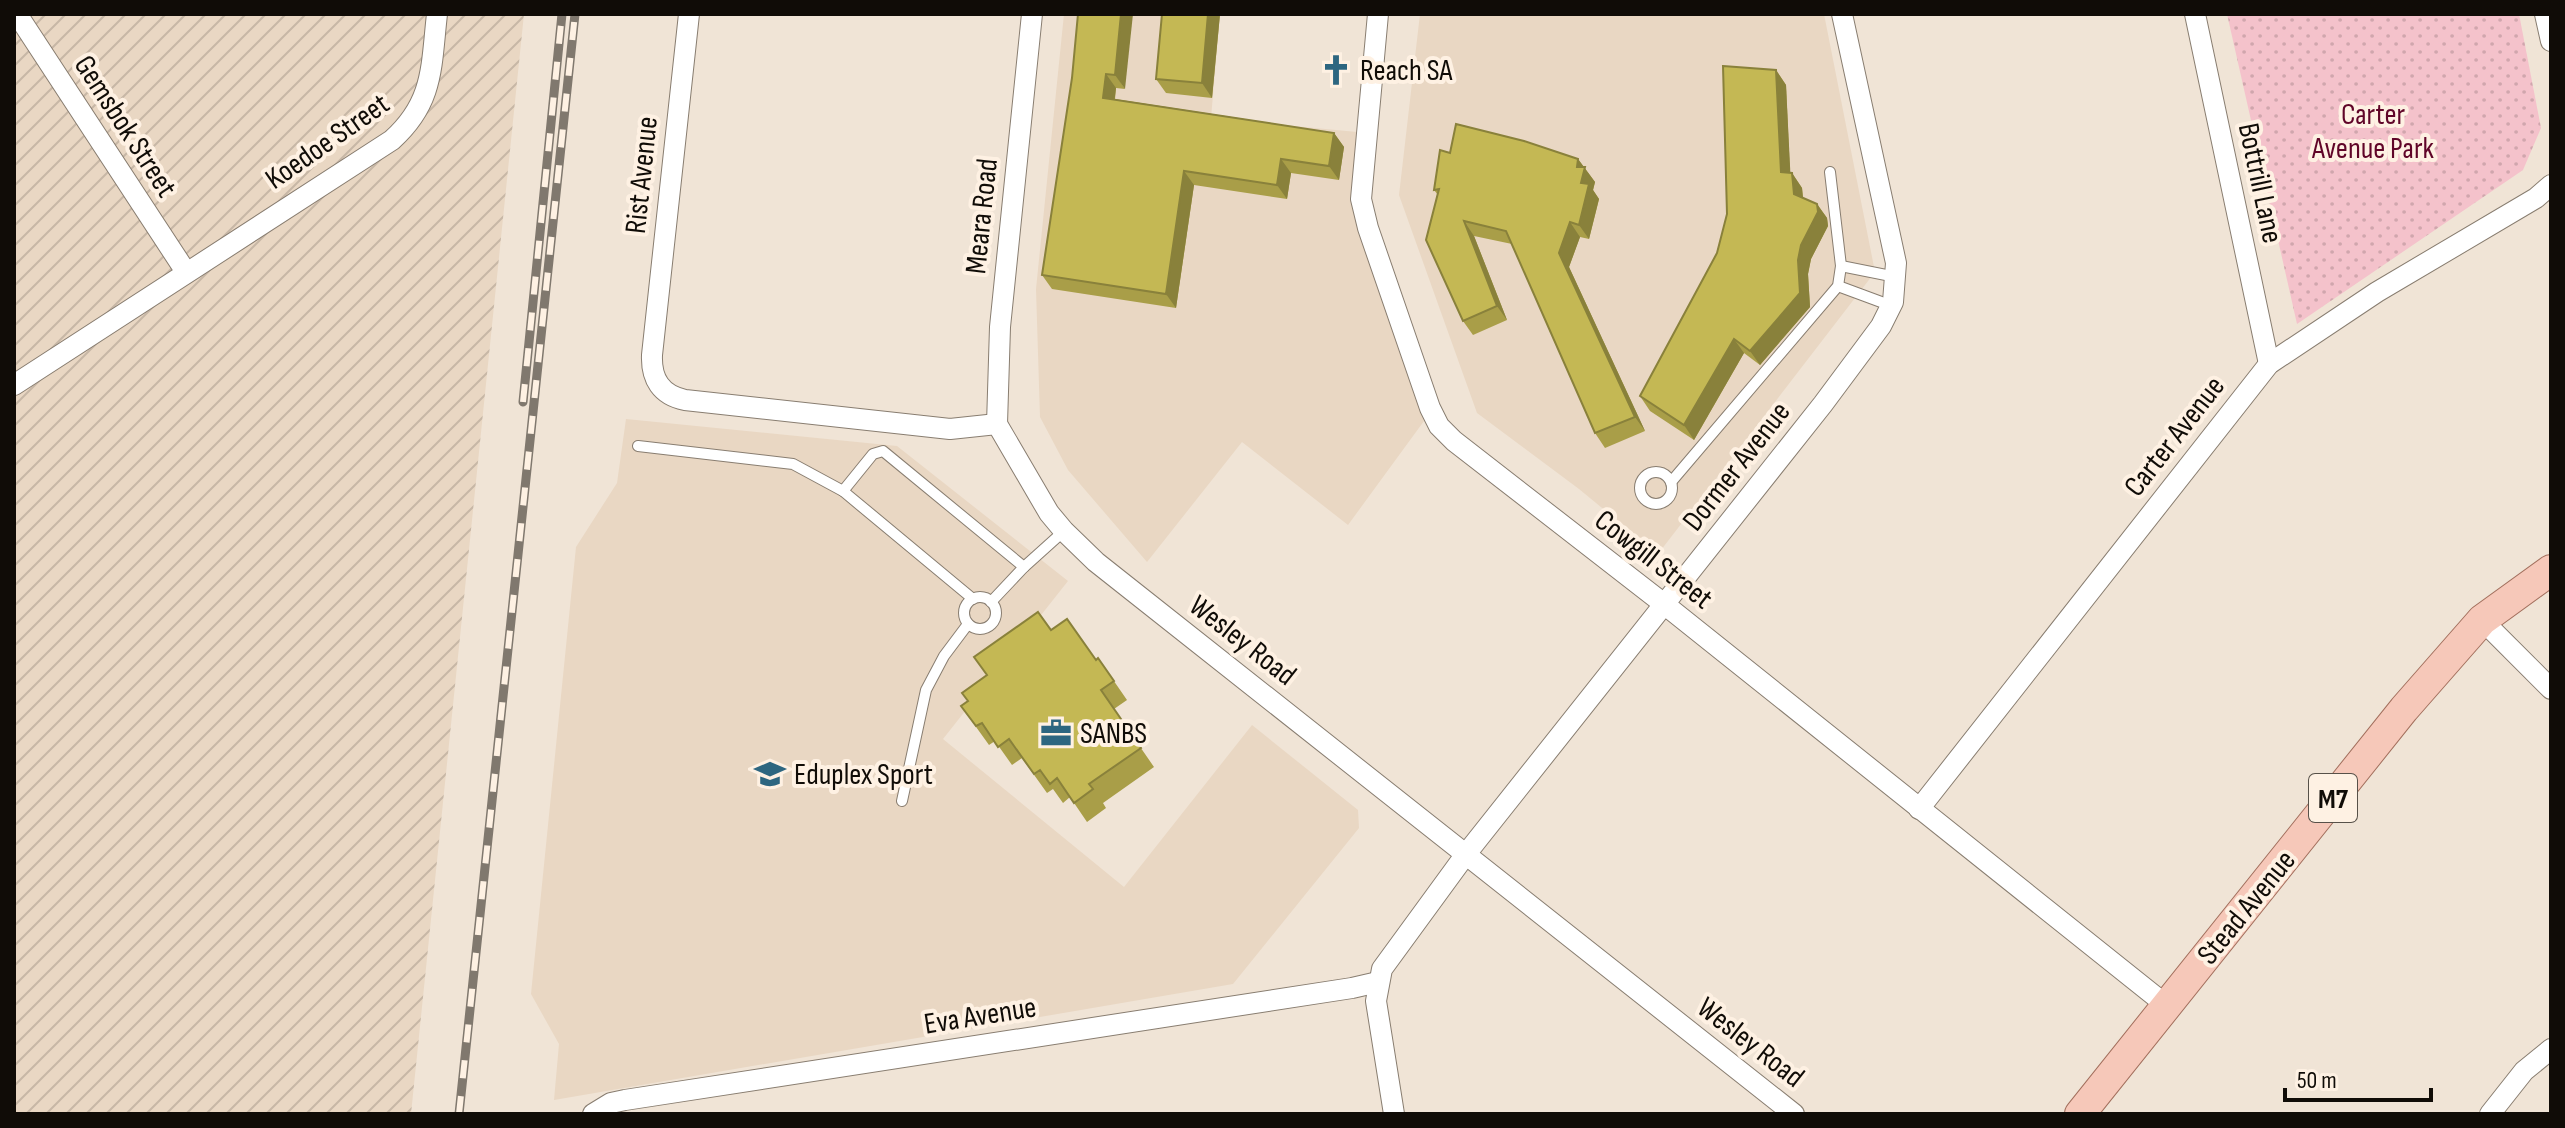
<svg xmlns="http://www.w3.org/2000/svg" width="2565" height="1128" font-family="'Sofia Sans Condensed',sans-serif">
	<defs>
		<pattern id="industrial-furrows" width="10" height="10" patternUnits="userSpaceOnUse" patternTransform="scale(2)"><rect width="10" height="10" fill="#e9d7c3"/><path d="M-1 1l2-2M0 10L10 0M9 11l2-2" fill="none" stroke="#c7b7a6"/></pattern>
		<pattern id="park-dots" width="8" height="8" patternUnits="userSpaceOnUse" patternTransform="scale(2)"><rect width="8" height="8" fill="#f4c2cb"/><path d="M2 2h.1M6 6h.1" fill="none" stroke="#d0a6ad" stroke-width="1.8" stroke-linecap="round"/></pattern>
	</defs>
	<rect width="100%" height="100%" fill="#f0e4d6"/>
	<g fill="#e9d7c3">
		<path d="M1064 14H1220L1211 118 1357 132 1364 241 1424 421 1348 525 1242 442 1147 562 1068 470 1040 417 1036 289Z"/>
		<path d="M1420 14H1824L1875 272 1658 554 1579 489 1477 413 1399 195Z"/>
		<path d="M626 419 897 446 1068 581 943 739 1124 887 1252 725 1358 810 1359 828 1233 984 554 1100 559 1044 531 994 576 547 617 483Z"/>
	</g>
	<path fill="url(#industrial-furrows)" d="M14 14H524L411 1114H14Z"/>
	<path fill="url(#park-dots)" d="M2227 14H2519L2541 128 2523 170 2297 324Z"/>
	<g fill="none" stroke-linecap="round" stroke-linejoin="round">
		<defs>
			<g id="service">
				<path d="M1841 266 1896 277"/>
				<path d="M1838 286 1892 306"/>
				<path d="M638 446 793 464 843 491"/>
				<circle cx="1656" cy="488" r="16"/>
				<path d="M1671 482 1838 286 1841 266 1830 172"/>
				<circle cx="980" cy="613" r="16"/>
				<path d="M973 599 843 491 873 454 883 451 1024 567"/>
				<path d="M991 602 1024 567 1064 531"/>
				<path d="M902 801 926 690 944 656 968 624"/>
			</g>
			<g id="minor">
				<path d="M17 14 186 272"/>
				<path d="M689 14 652 355C651 379 661 395 685 400L950 429 997 424 1049 513 1064 531 1096 562 1794 1114"/>
				<path d="M1378 14 1361 199 1368 228 1430 408 1439 426 1454 441 1664 604 2166 1005"/>
				<path d="M2195 14 2269 364"/>
				<path d="M2545 14 2551 41"/>
				<path d="M14 385 392 140C434 102 431 67 437 14"/>
				<path d="M997 424 1000 327 1032 14"/>
				<path d="M2482 620 2551 689"/>
				<path d="M1919 809 2269 364 2377 292 2536 198 2551 185"/>
				<path d="M593 1114 611 1103 625 1100 1352 988 1378 982"/>
				<path d="M1394 1114 1376 1001 1382 969 1466 854 1823 404 1881 326 1893 302 1896 263 1842 14"/>
				<path d="M2490 1114 2524 1071 2551 1049"/>
			</g>
			<path id="primary" d="M2080 1114 2404 709 2482 620 2551 570"/>
		</defs>
		<use href="#service" stroke="#887d70" stroke-width="12"/>
		<use href="#minor" stroke="#887d70" stroke-width="22"/>
		<use href="#primary" stroke="#a26f5d" stroke-width="32"/>
		<use href="#service" stroke="#fff" stroke-width="10"/>
		<use href="#minor" stroke="#fff" stroke-width="20"/>
		<use href="#primary" stroke="#f6c8b9" stroke-width="30"/>
		<defs>
			<g id="rail">
				<path d="M523 402 562 14"/>
				<path d="M459 1114 575 14"/>
			</g>
		</defs>
		<use href="#rail" stroke="#80786e" stroke-width="9"/>
		<use href="#rail" stroke="#fef1e3" stroke-width="6" stroke-dasharray="18" stroke-linecap="butt"/>
	</g>
	<g fill="#a99e48">
		<path d="M1078 14 1125 89 1116 88 1115 99 1334 133 1344 147 1339 180 1291 173 1287 199 1194 185 1176 308 1052 289 1042 275 1072 78Z"/>
		<path d="M1162 14H1220L1212 98 1166 93 1156 79Z"/>
		<path d="M1776 70 1786 85 1790 173H1792L1802 188 1803 198 1817 204 1827 218 1828 226 1811 259 1808 274 1810 307 1760 365 1744 353 1694 440 1650 411 1640 396 1717 253 1727 214Z"/>
		<path d="M1450 153 1578 159 1595 182 1593 190 1599 199 1589 239 1580 237 1569 267 1645 431 1605 448 1595 433 1512 244 1474 236 1507 320 1473 335 1463 321 1438 195 1434 190Z"/>
		<path d="M1051 630 1096 660 1098 658 1127 700 1114 709 1154 767 1103 803 1106 808 1087 822 1070 797 1063 803 1053 789 1047 793 1022 758 1012 765 995 741 989 745 961 706 968 701 987 675Z"/>
	</g>
	<g fill="#89813b">
		<path d="M1121 14H1133L1125 89 1115 75Z"/>
		<path d="M1208 14H1220L1212 98 1202 83Z"/>
		<path d="M1776 70 1786 85 1791 186 1781 172Z"/>
		<path d="M1106 74 1116 88 1113 112 1103 98Z"/>
		<path d="M1334 133 1344 147 1339 180 1329 166Z"/>
		<path d="M1281 159 1291 173 1287 199 1277 185Z"/>
		<path d="M1578 159 1595 182 1593 190 1599 199 1589 239 1579 225 1581 183 1577 167Z"/>
		<path d="M1184 171 1194 185 1176 308 1166 294Z"/>
		<path d="M1792 173 1802 188 1804 208 1794 194Z"/>
		<path d="M1817 204 1827 218 1828 226 1811 259 1808 274 1810 307 1760 365 1750 351 1798 260 1801 245Z"/>
		<path d="M1464 221 1474 236 1507 320 1497 306Z"/>
		<path d="M1570 222 1580 237 1569 267 1645 431 1635 417 1559 253Z"/>
		<path d="M1734 339 1744 353 1694 440 1684 425Z"/>
	</g>
	<g fill="#c4b854" stroke="#89813b" stroke-width="2">
		<path d="M1078 14H1121L1115 75 1106 74 1103 98 1334 133 1329 166 1281 159 1277 185 1184 171 1166 294 1042 275 1072 78Z"/>
		<path d="M1162 14H1208L1202 83 1156 79Z"/>
		<path d="M1723 66 1776 70 1781 172 1792 173 1794 194 1817 204 1818 212 1801 245 1798 260 1800 293 1750 351 1734 339 1684 425 1640 396 1717 253 1727 214Z"/>
		<path d="M1456 124 1524 141 1578 159 1577 167H1585L1581 183 1589 184 1579 225 1570 222 1559 253 1635 417 1595 433 1506 231 1464 221 1497 306 1463 321 1426 240 1439 189 1434 190 1440 150 1450 153Z"/>
		<path d="M1038 612 1051 630 1067 619 1096 660 1098 658 1114 681 1101 690 1141 748 1089 784 1093 789 1074 803 1057 778 1050 784 1040 770 1034 774 1009 739 998 747 982 723 976 726 961 706 968 701 962 693 987 675 974 657Z"/>
	</g>
	<defs>
		<symbol id="church-bare" viewBox="-9 -9 18 18"><path d="M-1.2-6h2.4v3.5h3.3v2.4h-3.3V6h-2.4V-.1h-3.3v-2.4h3.3Z" fill="#2d6680" stroke="#fef1e3" stroke-width="2.5" paint-order="stroke"/></symbol>
		<symbol id="office-bare" viewBox="-9 -9 18 18"><path d="M-6-3h4V-5.5h4V-3h4V5H-6ZM-1-4.5V-3h2v-1.5ZM-6 0V1H6V0Z" fill="#2d6680" stroke="#fef1e3" stroke-width="2.5" paint-order="stroke"/></symbol>
		<symbol id="school-bare" viewBox="-9 -9 18 18"><path d="M0-5L7-2L0 1L-7-2ZM-4 1L0 2.5L4 1V4Q0 6-4 4Z" fill="#2d6680" stroke="#fef1e3" stroke-width="2.5" paint-order="stroke"/></symbol>
	</defs>
	<g fill-rule="evenodd">
		<use href="#church-bare" x="1314" y="48" width="44" height="44"/>
		<use href="#office-bare" x="1034" y="711" width="44" height="44"/>
		<use href="#school-bare" x="748" y="752" width="44" height="44"/>
	</g>
	<g text-anchor="middle" stroke-width="8" stroke-linejoin="round" paint-order="stroke">
		<rect fill="#fef1e3" stroke="#575149" stroke-width="2" x="2309" y="774" width="48" height="48" rx="6"/>
		<g font-size="28" font-weight="bold" fill="#100c07">
			<text x="2333" y="808">M7</text>
		</g>
		<g font-size="30" fill="#100c07" stroke="#fef1e3" text-anchor="start">
			<text x="1360" y="80">Reach SA</text>
			<text x="1080" y="743">SANBS</text>
			<text x="794" y="784">Eduplex Sport</text>
		</g>
		<g font-size="30" fill="#600528" stroke="#fef1e3">
			<text x="2373" y="124">Carter<tspan x="2373" dy="34">Avenue Park</tspan></text>
		</g>
		<g font-size="30" fill="#100c07" stroke="#fef1e3">
			<text transform="translate(126 126) rotate(57)" y="10">Gemsbok Street</text>
			<text transform="translate(327 141) rotate(-35)" y="10">Koedoe Street</text>
			<text transform="translate(641 175) rotate(-84)" y="10">Rist Avenue</text>
			<text transform="translate(2261 183) rotate(78)" y="10">Bottrill Lane</text>
			<text transform="translate(981 216) rotate(-84)" y="10">Meara Road</text>
			<text transform="translate(2174 436) rotate(-52)" y="10">Carter Avenue</text>
			<text transform="translate(1736 466) rotate(-52)" y="10">Dormer Avenue</text>
			<text transform="translate(1654 559) rotate(38)" y="10">Cowgill Street</text>
			<text transform="translate(1243 640) rotate(38)" y="10">Wesley Road</text>
			<text transform="translate(2246 907) rotate(-51)" y="10">Stead Avenue</text>
			<text transform="translate(980 1015) rotate(-9)" y="10">Eva Avenue</text>
			<text transform="translate(1751 1042) rotate(38)" y="10">Wesley Road</text>
		</g>
	</g>
	<rect width="2565" height="1128" fill="none" stroke="#100c07" stroke-width="32"/>
	<path d="M2285 1088v12h146v-12" fill="none" stroke="#100c07" stroke-width="4"/>
	<text x="2297" y="1088" font-size="24" fill="#100c07" stroke="#fef1e3" stroke-width="6" paint-order="stroke">50 m</text>
</svg>
